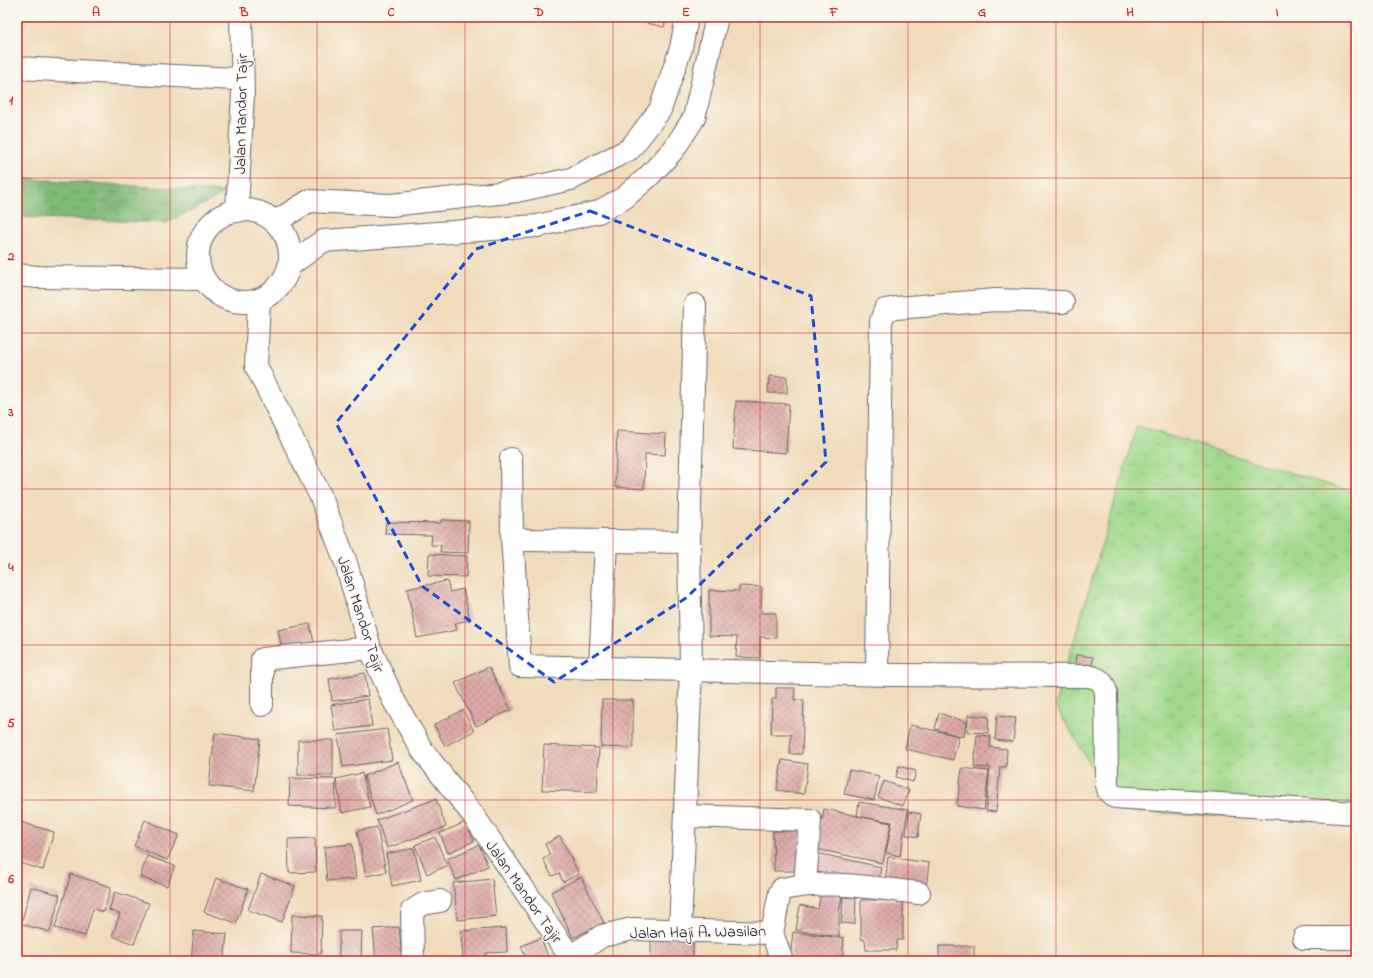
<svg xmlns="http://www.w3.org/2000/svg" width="1373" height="978" font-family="'Indie Flower',sans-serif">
	<defs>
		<pattern id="grass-tufts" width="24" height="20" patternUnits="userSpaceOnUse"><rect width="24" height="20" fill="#a0d98c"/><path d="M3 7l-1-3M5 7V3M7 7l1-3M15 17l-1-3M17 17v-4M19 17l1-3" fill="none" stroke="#8aba7a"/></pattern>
		<pattern id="forest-crowns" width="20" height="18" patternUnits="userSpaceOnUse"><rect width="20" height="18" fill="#80b978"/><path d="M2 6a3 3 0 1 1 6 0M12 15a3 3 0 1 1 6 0" fill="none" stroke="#689664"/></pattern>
		<pattern id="building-cross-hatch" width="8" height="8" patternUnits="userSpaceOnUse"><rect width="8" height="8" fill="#dda9a8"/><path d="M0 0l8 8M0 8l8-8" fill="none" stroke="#bd9192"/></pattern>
	</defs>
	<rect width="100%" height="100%" fill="#fbf7ec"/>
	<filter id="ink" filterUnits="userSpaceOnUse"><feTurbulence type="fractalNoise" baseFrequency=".025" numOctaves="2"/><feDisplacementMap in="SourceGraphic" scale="8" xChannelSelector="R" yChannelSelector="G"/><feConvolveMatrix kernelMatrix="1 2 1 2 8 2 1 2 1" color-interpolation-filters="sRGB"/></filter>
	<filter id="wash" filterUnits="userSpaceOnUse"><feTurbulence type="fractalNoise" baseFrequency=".012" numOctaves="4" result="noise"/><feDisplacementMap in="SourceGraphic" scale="16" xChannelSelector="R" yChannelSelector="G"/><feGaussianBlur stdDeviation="0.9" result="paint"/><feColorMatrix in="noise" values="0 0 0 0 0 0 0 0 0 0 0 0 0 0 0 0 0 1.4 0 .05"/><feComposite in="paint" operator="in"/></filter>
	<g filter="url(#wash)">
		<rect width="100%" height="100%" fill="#f0dcbc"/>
		<path fill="url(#grass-tufts)" stroke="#617e64" d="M1137 426 1356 493V822L1118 811 1055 705Z"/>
		<path fill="url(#forest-crowns)" stroke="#516e5a" d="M17 178 227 192 167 223 17 217Z"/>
		<g id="blocks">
			<g fill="url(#building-cross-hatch)">
				<path d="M648 17H666L664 27 647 23Z"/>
				<path d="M769 376 787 377V393H768Z"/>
				<path d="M736 401 789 404 786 453 733 449Z"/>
				<path d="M617 431 666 434 665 455 645 454 644 489 615 487Z"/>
				<path d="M441 520 469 521 468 553 440 552 441 545H431L432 535 385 534 386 522 441 523Z"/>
				<path d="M429 554 467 556 466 577 428 576Z"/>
				<path d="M447 581 450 592 463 589 470 620 455 623 457 630 417 638 407 589Z"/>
				<path d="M739 586 762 587 761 613H776V638L760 637V658L736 657 737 637 709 636V590L739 591Z"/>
				<path d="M310 624 315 647 283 653 278 630Z"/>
				<path d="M1076 655 1093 657 1091 674 1074 672Z"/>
				<path d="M489 667 511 710 476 726 455 683Z"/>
				<path d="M365 673 368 696 332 701 329 679Z"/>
				<path d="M776 688H795L794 700H804L802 754H790L791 734H771L772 699H776Z"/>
				<path d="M368 699 372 726 335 731 331 705Z"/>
				<path d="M602 700H633V748L601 747Z"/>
				<path d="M463 710 474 731 445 746 434 725Z"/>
				<path d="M939 713 966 722 964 737 935 729Z"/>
				<path d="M968 715 989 717 988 733 967 732Z"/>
				<path d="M997 716 1016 718 1013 742 995 740Z"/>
				<path d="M910 725 959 736 953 760 905 749Z"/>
				<path d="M387 729 392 760 343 767 338 735Z"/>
				<path d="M215 733 260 739 254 791 209 786Z"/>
				<path d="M977 735 991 736 990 747 1007 749 1006 767H1000L996 812 986 811 990 767 988 766V768L974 767Z"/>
				<rect x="298" y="740" width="35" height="35"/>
				<path d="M544 745 599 748 597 792 542 790Z"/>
				<path d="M782 760 808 764 804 794 777 790Z"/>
				<path d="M398 762 413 800 376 815 364 776Z"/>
				<path d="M899 766 916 771 913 782 896 777Z"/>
				<path d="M962 768 989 771 984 810 957 806Z"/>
				<path d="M849 770 879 776 874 800 844 794Z"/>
				<path d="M362 773 370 807 342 813 336 779Z"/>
				<path d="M290 778 336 779 335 808 289 806Z"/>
				<path d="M884 781 909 790 903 806 878 797Z"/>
				<path d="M436 799 446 827 387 848 377 820Z"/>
				<path d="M859 802 908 810 900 856 886 853 892 822 857 816Z"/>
				<path d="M824 809 891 823 883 863 816 849Z"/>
				<path d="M909 812 921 814 918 837 906 835Z"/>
				<path d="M145 820 179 835 167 860 134 846Z"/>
				<path d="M17 821 54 832 43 870 17 862Z"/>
				<path d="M466 822 474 841 448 853 440 833Z"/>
				<path d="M377 827 386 872 366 876 357 831Z"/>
				<path d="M773 831H801L802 871H774Z"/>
				<path d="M560 836 579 874 563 882 559 873 552 876 543 859 550 855 545 844Z"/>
				<path d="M435 837 447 866 427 874 415 845Z"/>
				<path d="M315 838 316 872 289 873 288 839Z"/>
				<path d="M352 844 356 879 327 881 324 847Z"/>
				<path d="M479 845 488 866 456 880 447 859Z"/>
				<path d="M414 848 421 880 392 886 386 854Z"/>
				<path d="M816 853 881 867 878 885 812 871Z"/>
				<path d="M147 856 175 866 167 886 140 877Z"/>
				<path d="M888 857 929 863 926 889 885 884Z"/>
				<path d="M71 874 111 887 104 912 93 909 85 936 55 928Z"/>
				<path d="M261 874 295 886 282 922 248 910Z"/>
				<path d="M581 877 604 923 573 938 551 892Z"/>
				<path d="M216 878 248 889 236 923 204 912Z"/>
				<path d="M492 879 496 916 458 920 453 883Z"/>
				<path d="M31 887 60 895 50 932 21 924Z"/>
				<path d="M115 892 149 903 134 944 112 936 120 914 109 910Z"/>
				<path d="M821 892 842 896 839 912V937L796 930 800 905 818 909Z"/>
				<path d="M843 897 856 898 855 924 841 923Z"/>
				<path d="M861 900H903V940H897L896 950H866L865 940 861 939Z"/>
				<path d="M292 915 322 916 321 954 291 953Z"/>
				<path d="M399 927 402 961H376L373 929Z"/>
				<path d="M506 928 507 952 486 953V961H463L461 931Z"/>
				<path d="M194 931 227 934 224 961H191Z"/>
				<path d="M339 931H362L361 960H339Z"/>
				<path d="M793 932 844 938 842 961H817L790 958Z"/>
				<rect x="651" y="937" width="42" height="24"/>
				<path d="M541 938 548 957 537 961H527L521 946Z"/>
				<rect x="939" y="946" width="35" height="15"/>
			</g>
		</g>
	</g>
	<g filter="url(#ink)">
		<use href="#blocks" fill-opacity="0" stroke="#6a6368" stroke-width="1"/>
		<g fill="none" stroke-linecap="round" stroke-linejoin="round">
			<defs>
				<g id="minor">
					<path d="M17 68 235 79"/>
					<circle cx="244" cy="256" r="46"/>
					<path d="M237 211 243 92 241 17"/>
					<path d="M275 222 309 201 391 205 517 191 571 179 630 149 660 110 681 48 687 17"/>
					<path d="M290 265 323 241 537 226 598 212 624 198 650 175 674 149 694 118 717 17"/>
					<path d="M17 275 38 277 204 279"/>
					<path d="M259 300 256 366 321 497 346 563 370 648 393 699 422 750 473 815 573 961"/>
					<path d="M511 459 512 535 525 540 689 542"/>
					<path d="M512 535 520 666 892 675 1088 676C1099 678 1103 681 1106 692L1107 785 1109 792 1115 797 1356 813"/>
					<path d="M600 668 606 541"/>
					<path d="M877 674 881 321 885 310 896 308 996 300 1063 302"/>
					<path d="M262 705V659L370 648"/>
					<path d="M686 816 810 820 805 884"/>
					<path d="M680 930 691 670 689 542 695 305"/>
					<path d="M772 933 782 961"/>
					<path d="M1304 938H1356"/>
					<path d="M570 957 602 936 632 929 772 933 780 892 782 889C827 879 873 888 919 893"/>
					<path d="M413 961 412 911 423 904 440 901"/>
				</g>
			</defs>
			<use href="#minor" stroke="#6a6368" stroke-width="24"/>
			<use href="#minor" stroke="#fff" stroke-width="22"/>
		</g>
	</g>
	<path fill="none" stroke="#1d4ed8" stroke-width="3" stroke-dasharray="8 5" stroke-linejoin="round" d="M590 211 811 296 826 462 686 598 554 682 422 586 336 423 476 249Z"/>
	<path fill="none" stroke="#d62828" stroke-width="1" stroke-opacity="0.55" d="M170 17V961M317 17V961M465 17V961M613 17V961M760 17V961M908 17V961M1056 17V961M1203 17V961M17 178H1356M17 333H1356M17 489H1356M17 645H1356M17 800H1356"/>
	<g text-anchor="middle" stroke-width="3" stroke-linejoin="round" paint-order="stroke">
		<g font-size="16" fill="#22223b" stroke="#fbf7ec">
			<text transform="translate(240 114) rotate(-89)" y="6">Jalan Mandor Tajir</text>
			<text transform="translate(362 614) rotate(72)" y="6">Jalan Mandor Tajir</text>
			<text transform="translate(525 891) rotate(55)" y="6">Jalan Mandor Tajir</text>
			<text transform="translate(698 931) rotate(-1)" y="6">Jalan Haji A. Wasilan</text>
		</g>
	</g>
	<rect width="1373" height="978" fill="none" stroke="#fbf7ec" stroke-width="44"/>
	<rect x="22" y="22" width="1329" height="934" fill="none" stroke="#d62828" stroke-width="1.5"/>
	<g font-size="13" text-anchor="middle" font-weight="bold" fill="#d62828">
		<text x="96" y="16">A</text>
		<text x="244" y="16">B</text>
		<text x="391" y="16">C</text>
		<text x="539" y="16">D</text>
		<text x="686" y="16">E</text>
		<text x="834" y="16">F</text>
		<text x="982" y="16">G</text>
		<text x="1130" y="16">H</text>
		<text x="1277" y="16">I</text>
		<text x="11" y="104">1</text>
		<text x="11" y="260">2</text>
		<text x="11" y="416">3</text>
		<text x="11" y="571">4</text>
		<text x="11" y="727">5</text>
		<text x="11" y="883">6</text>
	</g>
</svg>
